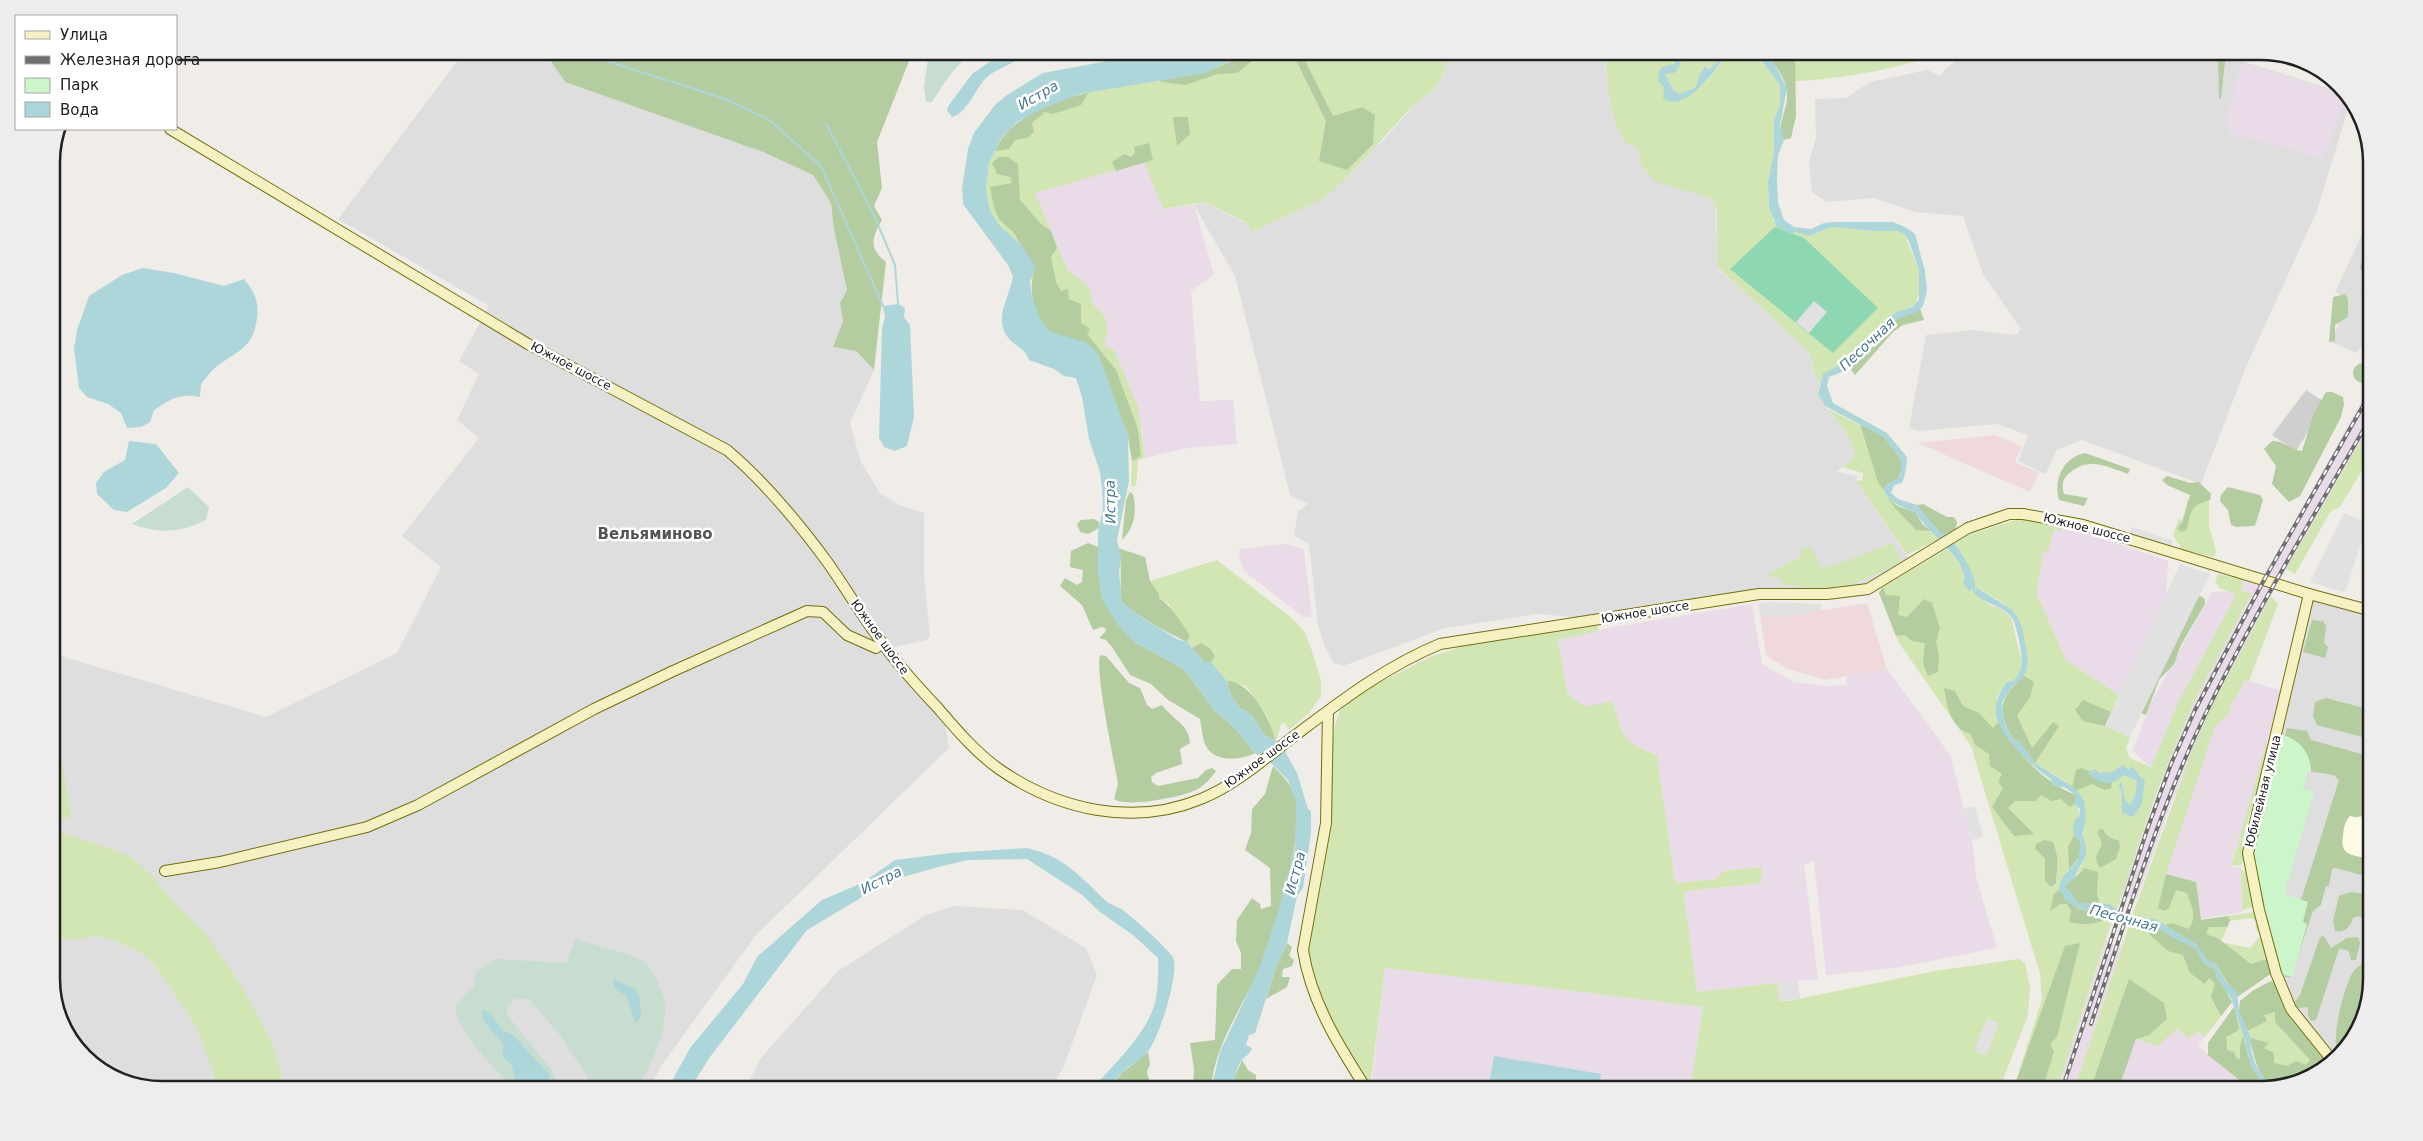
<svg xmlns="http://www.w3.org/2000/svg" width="2423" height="1141" font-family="'DejaVu Sans',sans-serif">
	<rect width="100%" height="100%" fill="#f0ede8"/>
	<g fill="#dfdede">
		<path d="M465 51H544L565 82 763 152 813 175 831 203 834 229 847 290 840 303 843 321 834 347 856 351 874 370 850 423 861 462 880 493 899 505 924 513V577L930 636 927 640 881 650 945 724 949 748 756 935 661 1066 649 1090H162L119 1081 74 1046 52 986 51 653 266 717 397 653 441 567 402 536 479 438 457 420 479 374 459 361 489 306 338 219Z"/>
		<path d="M1451 51H1605L1606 76 1705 195 1713 199 1716 204 1717 267 1719 270 1798 339 1812 357 1813 369 1821 380 1818 392 1825 406 1848 435 1855 453 1852 460 1836 472 1858 476 1856 480 1911 562 1868 589 1759 594 1598 619 1537 614 1445 628 1343 666 1334 663 1325 648 1318 625 1309 544 1294 536 1298 511 1308 504 1290 495 1235 276 1194 205 1204 202 1245 223 1381 143 1416 103 1435 89 1444 74Z"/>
		<path d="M1970 51H2210L2344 93 2351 99 2317 211 2246 367 2201 484 2082 440 2057 450 2046 473H2043L2018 461 2028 436 2012 429 1996 424 1919 431 1909 428 1926 335 1973 330 2016 335 2021 329 1983 274 1963 216 1915 212 1873 198 1827 202 1812 192 1809 162 1816 138 1815 99 1846 98 1870 82 1927 70 1941 76 1946 68Z"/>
		<path d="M2372 213V355L2361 347 2357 353 2331 342 2349 300 2335 292Z"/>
		<path d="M2309 594 2372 611V979L2363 1022 2332 1060 2296 1016 2259 910 2272 755Z"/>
		<path d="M954 906 1022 910 1086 948 1097 975 1064 1066 1051 1090H745L760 1059 838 971 926 915Z"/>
	</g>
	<g fill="#efd9db">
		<path d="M1995 435 2022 446 2015 462 2039 473 2030 492 1918 443Z"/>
		<path d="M1867 603 1887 669 1825 680 1788 669 1766 655 1760 614 1779 617Z"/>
	</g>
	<g fill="#e9dbe8">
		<path d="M2245 64 2343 94 2346 98 2323 158 2230 133 2226 124 2240 66Z"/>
		<path d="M1144 161 1163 209 1194 205 1214 274 1191 291 1200 401 1233 400 1237 444 1186 448 1145 458 1142 429 1105 347V339L1108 330 1104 315 1093 304 1090 290 1084 282 1068 271 1034 193Z"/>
		<path d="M2372 382V422L2271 596 2212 705 2168 812 2137 899 2121 894 2175 746 2196 698 2252 593 2240 590 2244 577 2261 582Z"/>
		<path d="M2063 525 2168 561 2166 596 2119 695 2066 660 2037 594 2043 551 2054 529Z"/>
		<path d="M1285 544 1304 549 1312 617 1302 616 1244 571 1239 555 1240 549Z"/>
		<path d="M2230 591 2236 595 2179 700 2151 767 2132 751 2152 701 2212 592Z"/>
		<path d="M1752 604 1762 664 1794 682 1825 686 1846 685 1847 676 1887 669 1937 737 1951 757 1973 846 1976 877 1997 948 1895 968 1826 975 1814 861 1804 864 1818 979 1697 992 1684 896 1688 891 1761 883 1762 867 1723 871 1717 879 1675 883 1657 755 1638 749 1623 736 1613 702 1585 708 1568 695 1558 640 1614 627Z"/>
		<path d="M2245 680 2282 691 2230 867H2241L2242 912 2201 919 2166 874 2215 726 2228 716 2232 702 2235 700Z"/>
		<path d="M2106 941 2122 947 2074 1090H2057Z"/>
		<path d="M1385 968 1703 1007 1690 1090H1371Z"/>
		<path d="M2177 1029 2189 1039 2198 1032 2204 1037 2198 1046 2252 1090H2117L2136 1039Z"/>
	</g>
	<path fill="#fdfae5" d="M2352 780 2372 786V866L2330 854Z"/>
	<path fill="#cfcfcf" d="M2306 390 2326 403 2296 451 2272 435Z"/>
	<g fill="#d2e6b3">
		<path d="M1245 51H1451C1447 64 1444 76 1436 87 1431 94 1421 98 1415 104 1384 135 1357 171 1323 199L1251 232 1247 223 1205 202 1163 209 1144 162 1035 193 1068 271 1084 282 1090 290 1093 304 1104 315 1108 330 1105 339V347L1114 350 1138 407 1145 458 1138 460 1136 486 1131 487 1132 461 1128 436 1049 331 1019 243 1001 227 990 211 986 189 989 163 1000 140 1017 122 1079 94 1240 56Z"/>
		<path d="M1605 51H1680L1674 64 1659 71 1658 77 1672 103C1696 91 1710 83 1722 59L1736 55 1754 54 1760 58 1780 85V104L1774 120V151L1768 182 1769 207 1774 215 1773 221 1795 232 1809 236 1832 227 1873 231H1897L1905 235 1919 271 1920 290 1916 304 1888 318 1882 330 1847 361 1824 374 1820 383C1812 372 1814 360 1807 350L1717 267V211L1713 199 1654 181 1638 159 1641 155 1632 143 1627 145C1609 119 1607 82 1605 51Z"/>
		<path d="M1685 51H1730L1723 54 1710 69 1708 67 1696 87 1680 94 1674 91 1665 74 1670 72Z"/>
		<path d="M1761 51H1944C1916 67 1818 83 1784 81L1769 55Z"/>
		<path d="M1828 409 1884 437 1885 490 1887 497 1939 539 1907 555 1856 480 1862 481 1863 473 1842 467 1852 460 1855 453 1848 435Z"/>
		<path d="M2372 422V454L2340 507 2331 511 2295 574 2286 569Z"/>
		<path d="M2209 496V525L2216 552 2214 557 2179 549 2180 546 2173 535 2179 519 2182 520 2188 499Z"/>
		<path d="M2022 518 2063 525 2061 531 2054 529 2048 552 2043 551 2037 594 2066 660 2119 695 2105 726 2130 737 2126 749 2130 758 2151 767 2179 700 2236 595 2220 588 2215 582 2218 574 2244 579 2240 590 2252 593 2196 698 2175 746 2152 805 2117 910 2110 904 2090 902 2073 881 2083 862 2082 834 2086 819 2066 782 2035 763 2005 725 2028 659 2018 618 2004 604 1977 587V591H1975L1955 543 1971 534Z"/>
		<path d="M1892 543 1901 561C1856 586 1832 594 1781 583L1782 579 1778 577 1775 578 1767 575 1801 556V548H1812L1820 568 1833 566Z"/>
		<path d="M1948 548 1963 570 1969 592 1971 588 1989 605 1999 608 2011 617 2022 663 2021 670 2013 681 2006 682 1997 696 1996 715C2009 733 2022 755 2038 771 2052 786 2081 791 2079 818L2075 820 2074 837 2081 843 2077 861 2072 864 2067 872 2106 917 2113 918 2057 1090H2013L2042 999 2040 974 1971 746 1899 643 1879 593 1883 587Z"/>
		<path d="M1217 560 1293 619 1304 631 1310 645 1321 680V696L1309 713 1289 730 1285 723 1281 724 1277 739 1275 740 1267 716 1246 686 1227 681 1211 662 1215 656 1210 648 1201 643 1192 648 1187 642 1190 635 1175 617 1169 604 1159 598 1150 581Z"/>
		<path d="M2271 596 2278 604 2249 681 2245 680 2235 700 2232 702 2228 716 2215 726 2166 874 2196 882 2201 920 2255 912 2260 931 2257 933 2255 921 2252 918 2230 921 2221 942 2250 948 2259 937 2261 938 2272 973 2237 997 2165 925 2155 920 2132 916 2192 751 2212 705Z"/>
		<path d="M1597 625 1599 631 1558 640 1568 695 1585 707 1613 701C1622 735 1622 743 1657 755L1675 883 1717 879 1723 871 1762 867 1761 883 1688 891 1684 896 1697 992 1778 983 1779 1001H1788L1935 971 2019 959 2025 963 2030 986 2028 1015 1999 1090H1690L1703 1007 1385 968 1370 1089 1316 994 1307 947 1335 725 1340 710 1369 688 1430 657 1464 646Z"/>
		<path d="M51 692 71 816 62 820 52 810Z"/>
		<path d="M2266 744 2269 748 2243 839V862L2241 865 2231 866Z"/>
		<path d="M52 829 128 855 152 875 173 902 205 933 239 982 272 1042 281 1074 283 1090H217L213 1071 194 1023 154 964 140 952 113 940 95 936 76 940 52 938Z"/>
		<path d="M2241 869 2246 873 2254 903 2251 908 2242 910Z"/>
		<path d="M2130 923 2159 929 2189 946 2232 1002 2205 1037 2198 1032 2189 1039 2177 1029 2158 1046 2136 1039 2117 1090H2074Z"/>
		<path d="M2271 981 2291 1019 2329 1063 2323 1071 2273 1086 2266 1082 2241 1018 2240 1001 2254 990Z"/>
		<path d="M2234 1007 2261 1084 2266 1088 2252 1090 2208 1055V1043Z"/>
	</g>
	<g fill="#b3cca0">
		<path d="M544 51H913L877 142 882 188 874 206 882 220C872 238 868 248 886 262L874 370 856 351 833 347 843 321 840 303 847 290 834 229 831 203 813 175 763 152 565 82Z"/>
		<path d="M1245 51H1264L1237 73 1217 74 1186 85 1161 82 1160 80C1189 75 1223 72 1245 51Z"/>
		<path d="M1300 51 1333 116 1362 107 1375 115 1373 144 1347 170 1319 161 1326 121 1292 52Z"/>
		<path d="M1761 51H1795L1796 116 1791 138 1784 140C1775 124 1788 111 1787 94 1787 78 1773 60 1761 51Z"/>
		<path d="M2218 51H2242L2231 52 2225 62 2221 98 2219 99Z"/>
		<path d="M1088 93 1081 105 1053 114 1045 112 1032 123 1034 132 1027 138 1015 140 1009 149 995 151C1010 118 1053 100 1088 93Z"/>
		<path d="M1173 117H1188L1190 134 1177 146Z"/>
		<path d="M1149 143 1153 160 1116 171 1112 162 1124 154 1131 157 1135 153 1134 147Z"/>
		<path d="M999 157H1008L1018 164 1020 200 1041 224 1051 231 1057 248 1051 257 1056 282 1061 291 1068 289 1069 299 1081 304V323L1090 329 1087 334 1116 370 1138 429 1141 456 1132 461 1128 436 1098 354C1085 348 1059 340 1049 331 1034 317 1027 288 1035 270L1014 233 999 219 994 207 990 187 1012 183 1010 177 997 174 992 163Z"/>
		<path d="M2372 253V295L2361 290 2366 278 2360 268 2361 263Z"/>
		<path d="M2345 294 2348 299V317L2335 325V341L2329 342 2333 297Z"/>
		<path d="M1920 308 1924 320 1903 325 1893 332 1855 375 1850 368 1867 354 1895 320Z"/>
		<circle cx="2363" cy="373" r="10"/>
		<path d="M2326 392H2332L2343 397 2344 404 2341 417 2300 496 2289 502 2272 484 2276 466 2264 449 2272 441C2283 440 2291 450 2302 451L2314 413Z"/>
		<path d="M1860 424 1884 437 1901 459V472L1898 479 1887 484 1884 490 1878 482Z"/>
		<path d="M2085 453 2130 469 2128 474C2108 467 2091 457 2072 471 2063 477 2061 484 2064 494L2088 498 2084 506 2059 500C2053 479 2064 457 2085 453Z"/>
		<path d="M2167 476 2190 483 2199 482 2211 494 2210 500C2190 506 2192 509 2187 529L2182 532 2177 529 2183 521 2190 495 2167 485 2162 480Z"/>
		<path d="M2228 487 2260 495 2263 500 2255 526 2236 527 2231 525 2228 510 2220 501 2221 495Z"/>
		<path d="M1130 492 1133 494C1137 511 1135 527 1122 540L1126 500Z"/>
		<path d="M1887 497 1897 506 1915 512 1923 525 1932 531 1916 530 1895 508Z"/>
		<path d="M1923 504 1947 517H1954L1957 522 1956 529 1948 533 1941 534 1918 507 1917 505Z"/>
		<path d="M1094 519 1099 522V528L1088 534 1080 532 1077 524 1081 520Z"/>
		<path d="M1088 543 1098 547V574L1134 642 1184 669 1215 711 1234 727 1255 753C1243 760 1214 763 1206 746 1202 739 1202 728 1200 719L1168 700 1151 684 1130 675 1112 647 1106 640 1099 638 1106 631 1105 628 1102 627 1093 630 1082 605 1060 586 1065 578 1077 585 1082 582 1083 570 1070 567 1071 551Z"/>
		<path d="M1118 548 1145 557 1150 581 1159 594V598C1173 607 1180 622 1190 635L1187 642C1164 631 1142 619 1122 602 1119 585 1123 561 1118 548Z"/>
		<path d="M1883 587 1886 595 1900 596 1898 615 1907 617 1924 599 1932 603 1940 628 1936 642 1939 656 1938 672 1928 676 1923 664 1925 643 1912 641 1905 635 1896 636 1879 593Z"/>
		<path d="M2200 596 2205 599V604L2181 645 2174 664 2159 680 2146 715 2140 713 2195 599Z"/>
		<path d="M2312 620 2323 621 2326 626 2324 643 2328 647 2325 658 2303 652Z"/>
		<path d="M1201 643 1210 648 1215 656 1211 662H1204L1192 648Z"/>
		<path d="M1100 655 1106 656 1129 683 1140 688 1147 705 1152 709 1162 705C1172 719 1189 724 1190 743L1180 749 1182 764 1156 773 1151 777 1152 782 1158 786 1198 778 1206 770 1212 768 1216 771C1211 778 1204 786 1196 790 1182 797 1126 808 1114 799L1118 784C1114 759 1095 673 1100 655Z"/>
		<path d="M2024 676 2034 682 2030 697 2017 716 2032 748 2053 722 2059 726 2035 763 2019 741 2014 740C1996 711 1999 698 2024 676Z"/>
		<path d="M1227 681C1250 681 1271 720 1275 740L1265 736 1252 715 1239 707 1231 695Z"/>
		<path d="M1944 688 1955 691 1963 706 1979 713 1993 728 1999 722C2015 752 2045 784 2076 795L2075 804 2070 807 2061 799 2052 801 2041 795 2036 801H2015L2008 808 2034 834 2014 836 1992 807 2003 788 1998 782 2002 774 1990 766 1989 754 1975 745 1971 734C1951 729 1947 706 1944 688Z"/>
		<path d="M2326 698 2372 710V809C2365 817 2359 818 2350 816 2345 821 2344 827 2343 835 2339 857 2354 855 2372 859V878L2336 868 2332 869 2326 901 2313 911 2291 977H2285L2281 973 2277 931 2268 927V909L2287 901 2301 900 2339 780 2334 775 2307 771 2300 787 2305 791 2270 900 2261 903 2251 855 2287 728 2307 731 2311 740 2365 755 2371 747 2366 738 2317 725 2313 716 2315 702Z"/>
		<path d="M2083 700 2111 712 2105 726 2083 721 2075 710Z"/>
		<path d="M1273 766C1283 776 1293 786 1296 800 1305 833 1273 938 1259 970 1242 1007 1213 1048 1211 1090H1193L1194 1069 1190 1043 1215 1040 1217 985 1232 969H1241V953L1236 941 1237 920 1252 898 1260 904 1261 909 1271 906 1270 868 1245 850 1251 833 1252 809 1265 794Z"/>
		<path d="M2081 768C2093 770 2100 782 2112 782L2111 788 2105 790 2092 784 2077 790 2072 787 2076 770Z"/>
		<path d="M2101 828 2109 837 2119 841 2120 847 2116 859 2100 868C2092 855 2099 854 2102 843L2097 832Z"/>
		<path d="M2075 834C2087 846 2078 860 2069 870L2068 847Z"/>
		<path d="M2044 840 2053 842C2060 861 2057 864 2056 883L2051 887 2045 881V858L2035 849 2036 844Z"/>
		<path d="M2084 868 2098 872 2097 894 2099 902 2096 906 2078 907 2063 893 2078 909 2103 913 2106 917 2105 920C2092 925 2083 925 2069 922L2071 910 2067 904H2060L2050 911 2054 894 2059 890 2063 892C2067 879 2079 878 2084 868Z"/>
		<path d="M2166 874 2196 882 2201 920 2228 916 2230 921 2227 927H2209L2206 934 2219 939 2251 964 2268 959 2272 973 2237 997 2215 963 2208 961 2196 944 2165 925 2172 923 2189 929C2198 915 2191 907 2187 893L2176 890 2169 908 2164 911 2158 908Z"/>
		<path d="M2351 892 2372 895V921L2358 916 2353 918C2350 927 2345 933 2335 931L2333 921 2339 896Z"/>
		<path d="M2149 926 2159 929 2196 949 2206 965 2214 969 2232 1002 2221 1016 2211 997 2215 983 2209 978 2205 984 2190 973 2183 955 2168 951 2150 935Z"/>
		<path d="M2324 936 2331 948 2347 938 2358 937 2360 943 2356 960H2351L2350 954 2347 950 2339 949 2316 1020 2311 1021 2308 1015V1007L2297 1008 2295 1002 2300 995 2320 937Z"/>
		<path d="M1287 943 1292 947 1289 956 1294 960 1292 966 1283 969 1282 977H1290L1287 987 1266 999 1276 967Z"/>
		<path d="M2080 943 2057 1037 2050 1044 2054 1052 2042 1090H2013L2065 946Z"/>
		<path d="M2362 964 2372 965V980L2365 981 2350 1038 2338 1053C2330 1040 2345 984 2353 972 2355 969 2359 966 2362 964Z"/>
		<path d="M2129 979 2164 1003 2167 1019 2149 1035 2136 1039 2118 1090H2090Z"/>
		<path d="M2271 981 2274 982 2291 1019 2329 1063 2323 1071 2273 1086C2258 1078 2255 1058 2250 1042L2251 1038 2269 1043 2264 1048 2274 1053V1063L2287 1066 2296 1061 2306 1065 2310 1060 2275 1022V1012L2264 1015 2267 1021 2247 1031 2239 1011 2240 1001 2254 990Z"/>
		<path d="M2234 1007 2239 1027 2237 1031 2226 1037 2227 1050 2234 1052 2236 1058 2240 1059V1046L2243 1036 2251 1067 2266 1088 2252 1090 2208 1055V1043Z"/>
		<path d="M1148 1052 1150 1064 1147 1072 1149 1080 1144 1088 1108 1090 1122 1073Z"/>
		<path d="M1242 1060 1248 1070 1256 1075V1090H1233L1235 1077Z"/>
	</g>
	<g fill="#c7ddd0">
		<path d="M929 51H975C953 67 946 81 932 102H926L924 87Z"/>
		<path d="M188 487 209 507 206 520C180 533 159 534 132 524Z"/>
		<path d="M575 939C597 947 620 949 641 960 648 964 654 974 657 981 661 989 665 998 665 1007 666 1034 651 1068 635 1090H596L559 1034 529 999H515L507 1008 508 1016 551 1069 561 1090H514C497 1070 456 1032 455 1006L474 986 476 972 496 959 566 963Z"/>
	</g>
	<path fill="#ccf6ca" d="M2286 736C2302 742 2311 755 2311 772L2307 773 2303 789 2314 792 2284 894 2308 902 2303 921 2307 925 2292 977 2285 975 2282 979 2252 851 2277 747 2281 737Z"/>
	<path fill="#8dd8b2" d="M1775 227 1804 238 1878 308 1833 353 1730 269Z"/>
	<g fill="#e1e1e1">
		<path d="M1814 301 1827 312 1809 333 1796 322Z"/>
		<path d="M2344 513 2367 523 2346 590 2343 592 2310 582Z"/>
		<path d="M2132 527 2173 541 2170 551 2128 538Z"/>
		<path d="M2180 564 2210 574 2130 737 2105 726Z"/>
		<path d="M1771 602 1821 604V611L1779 617 1760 614 1758 604Z"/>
		<path d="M1975 806 1983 837 1972 840 1964 809Z"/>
		<path d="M2326 886 2339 889 2332 913 2320 909Z"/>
		<path d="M1798 981 1800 999 1779 1001 1778 983Z"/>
		<path d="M1987 1018 1999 1023 1986 1056 1974 1051Z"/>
	</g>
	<g fill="#add6da">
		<path d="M1005 51H1020L1022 55C1012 66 995 68 985 79 975 90 967 113 952 117L947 110 949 105 972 74Z"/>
		<path d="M1162 51H1245L1240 56 1205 73 1079 94 1044 108 1017 122 1000 140 989 163 986 189 990 211 1001 227 1019 243 1033 262 1035 270 1030 281 1032 296 1039 316 1049 331 1087 343 1098 354 1128 436 1129 481 1117 540 1121 557 1119 572 1122 602 1141 617 1177 639 1187 642 1204 662H1211L1227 681 1231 695 1239 707 1252 715 1265 736 1277 741 1285 751 1297 773 1308 809 1311 811V833L1303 888 1297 896 1287 943 1276 967 1255 1033 1249 1035 1246 1045 1252 1048C1250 1055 1245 1056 1241 1061 1236 1069 1235 1080 1233 1090H1211L1220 1052 1259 969 1278 912 1295 847 1296 800 1288 780 1271 763 1255 753 1234 727 1215 711 1184 669 1134 642 1118 625 1102 600 1098 574V532L1103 508 1102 488 1100 472 1089 439 1082 397 1076 378 1064 376 1054 369 1029 360C1026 350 1017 347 1010 340 992 319 1009 299 1013 277L1008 265 963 204 962 189 968 149 974 133 995 105 1007 95 1043 73Z"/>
		<path d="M1680 51H1685L1678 69 1674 73 1665 74 1674 91 1680 94 1696 87 1700 74 1705 67 1710 69 1723 54 1730 51H1761L1769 54 1787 88 1780 125 1784 140 1778 155 1777 177 1778 203 1784 220 1794 227 1811 229 1824 223 1835 222H1893L1907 228 1915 234 1925 271 1927 291 1923 306 1917 312 1895 320 1847 370 1829 377 1827 386 1833 403 1887 433 1907 457C1907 465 1905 476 1902 483L1894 485 1891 493 1898 499 1917 505 1941 534 1948 533C1958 551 1977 570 1975 591H1977L1976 587 2012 610 2018 618 2022 627 2028 659 2027 668 2024 676 2012 687 2002 702 2005 725 2014 740 2019 741 2035 763 2076 789 2084 801 2086 819 2082 834C2092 858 2082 858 2073 881H2070L2065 888 2069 890 2078 903 2110 904 2117 910 2132 916 2155 919 2196 944 2208 961 2215 963 2226 982 2237 992 2239 1011 2251 1038C2248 1053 2260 1079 2273 1086L2266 1088 2251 1067 2245 1040 2231 998 2217 979 2214 969 2202 962 2196 949 2159 929 2106 917 2103 913C2083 909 2080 911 2063 898L2065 897 2059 890C2060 874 2071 872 2077 860 2079 856 2080 848 2081 843 2072 836 2072 830 2075 819L2079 817 2080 809 2075 804 2076 795 2064 787 2052 786 2051 779C2034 769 1999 735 1996 715 1994 703 2000 692 2006 682L2013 681C2016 677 2020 673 2021 668 2024 659 2017 625 2012 618 2003 604 1980 605 1971 588L1969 592 1963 582 1965 577C1957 549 1930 536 1915 512 1902 507 1890 504 1884 490L1887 484 1898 479 1901 473V459L1884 437 1825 406 1818 394 1823 374 1847 361 1881 330 1888 318 1897 312 1912 307 1919 300V271L1909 241 1905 235 1897 231H1873L1832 227 1809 236 1795 232 1791 234 1777 227 1769 207 1768 182 1774 151V120L1780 104V85L1758 56C1748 52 1734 54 1722 59 1715 73 1681 115 1663 98L1664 88 1658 80 1659 71 1662 67 1674 64Z"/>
		<path d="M143 268 174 273 224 286 244 279C255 292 259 302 257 318 253 347 241 349 220 364 212 369 207 377 201 384L200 397C179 393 171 399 154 410L150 422 141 427 127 428 121 413 108 404 87 397 79 388 74 349 77 330 89 296 122 275Z"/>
		<path d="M898 304 905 308 904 317 910 325 914 417 907 446 895 451 884 447 879 438 882 329 885 317 883 306Z"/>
		<path d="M129 441 156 444 179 473 166 488 127 512 114 510 97 494 96 483 104 472 125 460Z"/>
		<path d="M2123 765 2129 770 2133 766 2141 778 2145 780 2142 804 2133 817 2122 813V792L2119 786 2120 783 2122 784 2125 800 2130 805 2136 793 2137 780 2123 775C2112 788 2098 783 2087 773L2095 769 2099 773 2112 772Z"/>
		<path d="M1027 848C1063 856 1079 875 1105 900 1110 905 1119 907 1124 911 1141 925 1158 939 1172 956 1182 968 1158 1041 1147 1053 1140 1060 1130 1065 1123 1072 1117 1077 1113 1084 1108 1090H1091C1113 1065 1141 1040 1153 1009 1159 993 1158 975 1158 958L1133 935 1100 912 1081 894 1027 859 968 860 938 867 889 881 807 930 710 1057 689 1090H667L690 1048 743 984 757 957 822 900 862 883 895 860 951 853Z"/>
		<path d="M613 979 636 989 640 999 641 1018 635 1023 627 996C619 992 613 989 613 979Z"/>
		<path d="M482 1009 491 1014 503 1031 512 1034 550 1075V1083L546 1090H528L516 1083 512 1066 502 1055 504 1045 483 1020Z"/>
		<path d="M1494 1056 1601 1074 1598 1090H1488Z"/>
	</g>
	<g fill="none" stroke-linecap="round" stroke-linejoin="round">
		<g stroke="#add6da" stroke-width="2">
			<path d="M576 51 725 99 768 119 821 166 883 306"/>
			<path d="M826 123 876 220 895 265 898 304"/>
		</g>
		<defs>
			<g id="secondary">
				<path d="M170 129 528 344 727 450C766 483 798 522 828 563 847 590 863 618 883 644 899 666 918 687 937 707 956 729 975 752 999 769 1058 810 1133 827 1201 799 1233 786 1261 762 1289 740 1337 704 1384 667 1440 644L1759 594H1827L1868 589 1968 528 2009 514H2023L2083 525 2309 594 2372 611"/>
				<path d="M2309 594 2248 853 2259 910 2276 973 2291 1009 2332 1060"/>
				<path d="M1328 711 1326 823 1303 950C1311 1002 1339 1046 1367 1090"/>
				<path d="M165 871 220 862 367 827 418 805 594 709 671 672 807 611 823 612 847 635 876 648 882 643"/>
			</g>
		</defs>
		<use href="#secondary" stroke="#716f0e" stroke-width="12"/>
		<use href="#secondary" stroke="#f5f1c2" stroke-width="10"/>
		<defs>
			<g id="rail">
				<path d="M2091 1024C2126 920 2157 814 2205 715 2255 612 2315 514 2372 415"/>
				<path d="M2062 1090 2147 830 2171 764 2195 710 2264 580 2372 390"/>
			</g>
		</defs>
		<use href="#rail" stroke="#6f6f6f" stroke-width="4"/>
		<use href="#rail" stroke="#fff" stroke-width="2" stroke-dasharray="5.5" stroke-linecap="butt"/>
	</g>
	<g text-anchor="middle" stroke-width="5" stroke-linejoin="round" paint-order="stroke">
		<g font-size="12" fill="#212121" stroke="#fff">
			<text transform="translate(571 366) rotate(28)" y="4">Южное шоссе</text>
			<text transform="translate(2087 528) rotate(14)" y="4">Южное шоссе</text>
			<text transform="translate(1645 612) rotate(-9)" y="4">Южное шоссе</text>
			<text transform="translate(880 637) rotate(54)" y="4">Южное шоссе</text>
			<text transform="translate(1262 759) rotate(-36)" y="4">Южное шоссе</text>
			<text transform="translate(2263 791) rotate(-76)" y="4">Юбилейная улица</text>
		</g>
		<g font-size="14" font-style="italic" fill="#4a7893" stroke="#fff">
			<text transform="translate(1038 95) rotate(-30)" y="5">Истра</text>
			<text transform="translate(1867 344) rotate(-43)" y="5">Песочная</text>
			<text transform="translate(1110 502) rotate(-91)" y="5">Истра</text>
			<text transform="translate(1295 873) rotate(-75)" y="5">Истра</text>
			<text transform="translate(881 880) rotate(-27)" y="5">Истра</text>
			<text transform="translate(2124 918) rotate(15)" y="5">Песочная</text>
		</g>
		<g font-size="15" font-weight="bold" fill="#545454" stroke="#fff">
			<text x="655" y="539">Вельяминово</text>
		</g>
	</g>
	<path d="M0 0H2423V1141H0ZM162 60H2261A102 102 0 0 1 2363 162V979A102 102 0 0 1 2261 1081H162A102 102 0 0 1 60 979V162A102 102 0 0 1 162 60Z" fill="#ededed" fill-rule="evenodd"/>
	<path fill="none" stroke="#212121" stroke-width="2.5" d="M162 60H2261A102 102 0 0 1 2363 162V979A102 102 0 0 1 2261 1081H162A102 102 0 0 1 60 979V162A102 102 0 0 1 162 60Z"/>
	<rect x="15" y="15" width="162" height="115" fill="#ffffff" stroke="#a6a6a6"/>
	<rect x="25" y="31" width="25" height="8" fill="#f5f1c2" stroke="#a6a6a6"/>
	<text x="60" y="40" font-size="15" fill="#212121">Улица</text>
	<rect x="25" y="56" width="25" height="8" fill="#6f6f6f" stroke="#a6a6a6"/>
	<text x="60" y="65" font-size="15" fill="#212121">Железная дорога</text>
	<rect x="25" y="78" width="25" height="15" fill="#ccf6ca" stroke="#a6a6a6"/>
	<text x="60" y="90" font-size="15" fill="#212121">Парк</text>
	<rect x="25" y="102" width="25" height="15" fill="#add6da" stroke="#a6a6a6"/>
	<text x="60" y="115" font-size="15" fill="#212121">Вода</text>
</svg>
